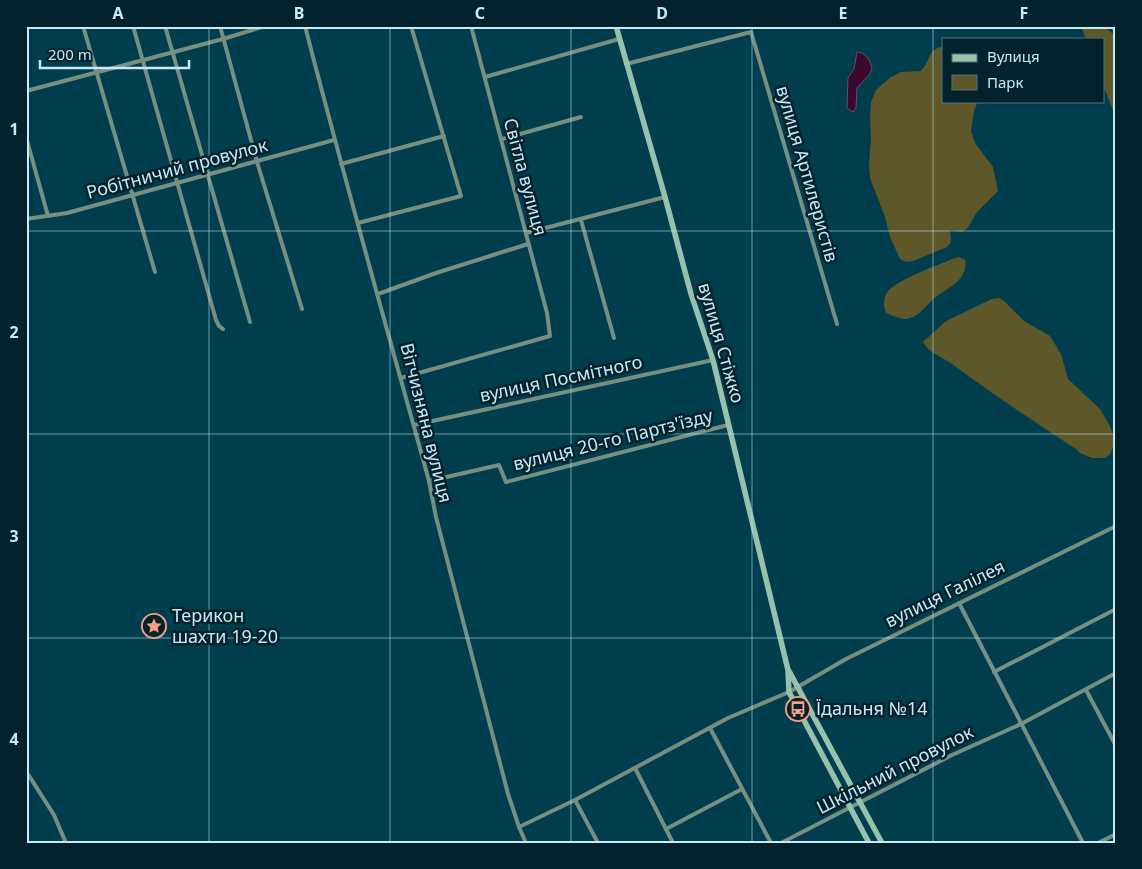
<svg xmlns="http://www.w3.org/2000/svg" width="1142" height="869" font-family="'Noto Sans',sans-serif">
	<rect width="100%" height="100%" fill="#003e4e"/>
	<g fill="#5d5729">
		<path d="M1081 26H1103L1116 36V118L1103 85V39H1086Z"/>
		<path d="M943 46V101H978L974 111 971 131 975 143 993 167 998 191 977 212 967 229 962 232 950 230 951 242 947 247 913 261 906 262 900 259 890 237 885 217 870 178 869 165 871 138 870 117 871 102 876 90 891 77 901 72 921 71C932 59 926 51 943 46Z"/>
		<path d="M959 257 965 260C969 279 948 288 936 297 925 305 920 318 905 319 899 319 892 315 886 313 883 306 883 297 888 291 899 279 936 266 952 259Z"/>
		<path d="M999 298 1004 301 1024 321 1050 336 1061 354 1068 379 1100 409 1110 426 1115 443 1110 454 1105 458H1092L1080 453 1076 449C1034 422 993 394 952 364 943 357 928 353 923 342L946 321 992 299Z"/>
	</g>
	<path fill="#3c092e" stroke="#664c6a" d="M857 52C865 52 871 61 872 69L869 75 857 88 856 108 853 112 847 108 848 78 854 69Z"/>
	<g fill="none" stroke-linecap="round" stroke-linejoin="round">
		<g stroke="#768f81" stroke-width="4">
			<path d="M83 26 155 272"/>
			<path d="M133 26 216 320 219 326 223 329"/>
			<path d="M165 26 250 322"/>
			<path d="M220 26 257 162 302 309"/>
			<path d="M305 26C344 178 387 329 429 481L436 517 508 794 519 827 526 843"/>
			<path d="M1111 26 1116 30"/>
			<path d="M626 64 751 32 837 324"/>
			<path d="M485 77 619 39"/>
			<path d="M26 91 223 39 265 26"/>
			<path d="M26 137 48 216"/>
			<path d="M502 139 581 117"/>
			<path d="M341 164 444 136"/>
			<path d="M26 219 67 213 334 140"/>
			<path d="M581 220 614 338"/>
			<path d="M358 223 461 196 411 26"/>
			<path d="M526 233 665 197"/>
			<path d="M378 294 436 273 528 244"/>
			<path d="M401 378 550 336 547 313 471 26"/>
			<path d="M414 425 713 360"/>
			<path d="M429 481 499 465 506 482 728 425"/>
			<path d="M959 603 1083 843"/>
			<path d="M994 672 1116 609"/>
			<path d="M1086 690 1116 746"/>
			<path d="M710 728 771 843"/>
			<path d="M635 768 673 843"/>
			<path d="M26 771 54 815 66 843"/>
			<path d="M575 800 598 843"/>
			<path d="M519 827 575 800 728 718 789 692 846 659 1116 526"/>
			<path d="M666 829 742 789"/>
			<path d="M781 843 952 755 1021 724 1116 673"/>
			<path d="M1098 843 1116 834"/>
		</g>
		<g stroke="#98c1ab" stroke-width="5.5">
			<path d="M616 26 665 197 691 294 713 360 788 670 789 692 869 843"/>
			<path d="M789 671 882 843"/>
		</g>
	</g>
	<path fill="none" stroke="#c7eaf6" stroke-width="1" stroke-opacity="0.55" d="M209 26V843M390 26V843M571 26V843M752 26V843M933 26V843M26 231H1116M26 434H1116M26 638H1116"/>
	<defs>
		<symbol id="sight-ring" viewBox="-11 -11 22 22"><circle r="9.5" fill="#03222c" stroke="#f2a081" stroke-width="1.5"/><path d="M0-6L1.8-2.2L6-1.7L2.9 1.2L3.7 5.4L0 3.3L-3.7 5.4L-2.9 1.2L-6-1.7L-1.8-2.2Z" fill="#f2a081"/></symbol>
		<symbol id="bus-ring" viewBox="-11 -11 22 22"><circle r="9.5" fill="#03222c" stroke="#f2a081" stroke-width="1.5"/><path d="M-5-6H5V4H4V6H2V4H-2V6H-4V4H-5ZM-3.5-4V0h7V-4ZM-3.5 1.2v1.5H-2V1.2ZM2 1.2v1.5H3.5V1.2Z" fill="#f2a081"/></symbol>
	</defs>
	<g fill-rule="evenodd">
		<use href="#sight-ring" x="140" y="612" width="28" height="28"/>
		<use href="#bus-ring" x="784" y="695" width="28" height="28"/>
	</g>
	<g text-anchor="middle" stroke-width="5" stroke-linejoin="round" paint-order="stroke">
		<g font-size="18" fill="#c7eaf6" stroke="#03222c">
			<text transform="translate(177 169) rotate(-15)" y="6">Робітничий провулок</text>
			<text transform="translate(807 174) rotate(74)" y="6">вулиця Артилеристів</text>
			<text transform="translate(525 177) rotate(75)" y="6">Світла вулиця</text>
			<text transform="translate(721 343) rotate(74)" y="6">вулиця Стіжко</text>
			<text transform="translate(561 379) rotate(-12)" y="6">вулиця Посмітного</text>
			<text transform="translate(426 423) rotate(76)" y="6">Вітчизняна вулиця</text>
			<text transform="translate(613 440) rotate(-14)" y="6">вулиця 20-го Партз'їзду</text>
			<text transform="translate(945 594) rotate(-26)" y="6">вулиця Галілея</text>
			<text transform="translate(895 770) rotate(-27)" y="6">Шкільний провулок</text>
		</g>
		<g font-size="18" fill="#c7eaf6" stroke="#03222c" text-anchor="start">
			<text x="172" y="622">Терикон<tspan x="172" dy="21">шахти 19-20</tspan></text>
			<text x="816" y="715">Їдальня №14</text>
		</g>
	</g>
	<rect width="1142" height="869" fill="none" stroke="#03222c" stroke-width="55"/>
	<rect x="942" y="38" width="162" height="65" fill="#03222c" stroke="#51727d"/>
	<rect x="952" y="54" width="25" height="8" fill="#98c1ab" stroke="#51727d"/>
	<text x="987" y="62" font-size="15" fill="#c7eaf6">Вулиця</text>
	<rect x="952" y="75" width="25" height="15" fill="#5d5729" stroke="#51727d"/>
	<text x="987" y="88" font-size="15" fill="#c7eaf6">Парк</text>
	<path d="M40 60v8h149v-8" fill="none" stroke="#c7eaf6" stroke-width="2.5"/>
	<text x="48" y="60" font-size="15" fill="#c7eaf6" stroke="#03222c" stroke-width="4" paint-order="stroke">200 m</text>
	<rect x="28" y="28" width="1086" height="814" fill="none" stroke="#c7eaf6" stroke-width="2"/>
	<g font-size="16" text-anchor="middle" font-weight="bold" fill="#c7eaf6">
		<text x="118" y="19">A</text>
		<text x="299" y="19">B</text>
		<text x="480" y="19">C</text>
		<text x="662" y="19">D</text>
		<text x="843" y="19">E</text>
		<text x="1024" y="19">F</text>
		<text x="14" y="135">1</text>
		<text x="14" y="338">2</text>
		<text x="14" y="542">3</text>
		<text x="14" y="745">4</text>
	</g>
</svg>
